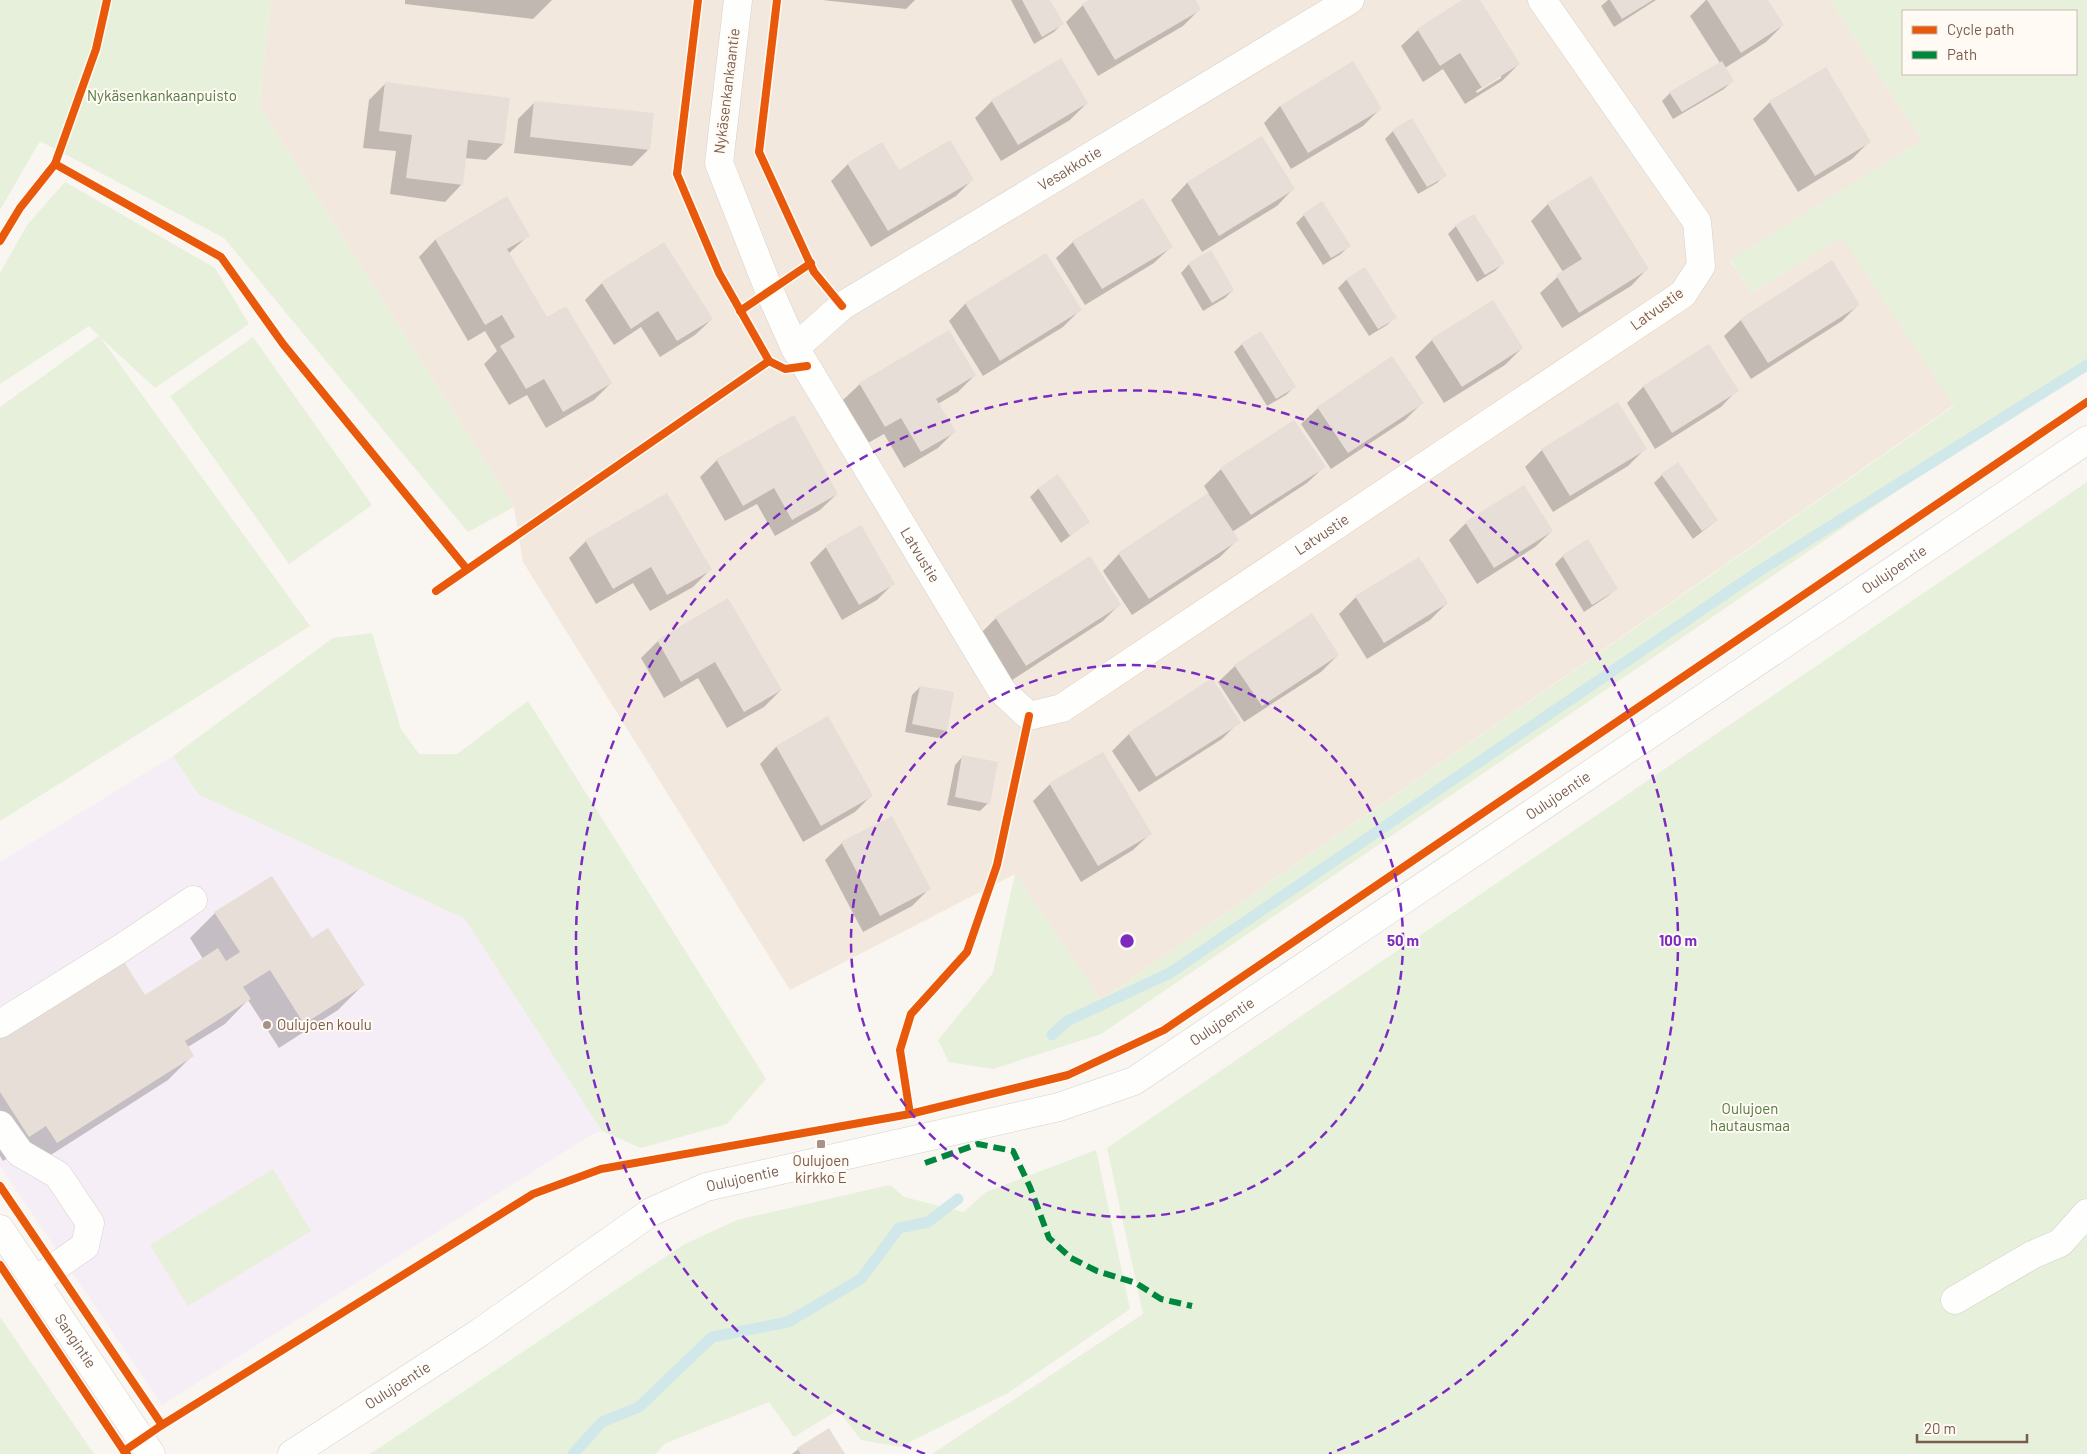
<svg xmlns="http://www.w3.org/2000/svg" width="2087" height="1454" font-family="Barlow,sans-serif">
	<rect width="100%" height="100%" fill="#f9f5f0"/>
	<path fill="#f2e8de" d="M271 0H1830L1922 140 1730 261 1752 293 1842 236 1954 405 1101 1000 1015 874 790 990 523 562 514 507 259 106Z"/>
	<path fill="#f6eef6" d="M173 756 198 794 465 919 602 1131 591 1135 162 1405 0 1166V862Z"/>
	<g fill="#e7f0db" fill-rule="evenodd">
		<path d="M0 0H271L259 106 514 507 468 532 224 238 40 141 0 210Z"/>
		<path d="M1830 0H2087V367L1998 422 1101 1034 993 1069 949 1062 938 1040 993 973 1015 874 1101 1000 1954 406 1842 237 1752 293 1730 260 1922 140ZM2076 11V74H1903V11Z"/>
		<path d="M65 182 215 268 249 324 155 388 100 337 310 626 0 821V407L99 336 89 326 0 384V273L27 225Z"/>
		<path d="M253 337 372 505 289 564 170 396Z"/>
		<path d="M2087 482V1454H932L1143 1314 1107 1148Z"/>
		<path d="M372 633 401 729 419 754H457L528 701 766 1079 727 1124 641 1148 602 1131 465 919 198 794 173 756 333 638Z"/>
		<path d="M1096 1150 1130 1309 1008 1393 900 1447 861 1440 838 1410 794 1437 769 1402 666 1443 655 1454H370L683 1245 737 1220 890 1185 904 1197 964 1212 986 1192Z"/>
		<path d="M273 1169 311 1231 188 1306 150 1245Z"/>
		<path d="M0 1317 94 1454H0Z"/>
	</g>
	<g fill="#0003" fill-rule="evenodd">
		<path d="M405 0H552L533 19 405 4Z"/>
		<path d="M822 0H915L906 9Z"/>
		<path d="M1011 0H1049L1062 24 1054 32 1034 44Z"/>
		<path d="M1092 0H1194L1200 9 1183 26 1098 76 1066 22 1083 5Z"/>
		<path d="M1465 0H1479L1519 64 1502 81 1465 104 1443 69 1423 82 1401 46 1418 30ZM1501 75V78L1477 93 1476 91Z"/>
		<path d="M1608 0H1656L1614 27 1601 6Z"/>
		<path d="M1706 0H1767L1783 25 1766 42 1725 68 1732 81 1724 89 1673 119 1662 101 1670 93 1720 63 1690 16Z"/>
		<path d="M386 83 503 144 486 160 465 158 461 185 445 202 390 194 396 151 363 148 369 100Z"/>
		<path d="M992 101 1087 103 1070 120 1001 161 975 118Z"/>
		<path d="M535 102 649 149 632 166 514 153 518 119Z"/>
		<path d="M1770 102 1869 142 1852 159 1798 192 1753 119Z"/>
		<path d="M1280 106 1380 109 1363 126 1291 169 1264 123Z"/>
		<path d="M1393 131 1445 175 1437 183 1418 194 1385 139Z"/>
		<path d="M1262 137 1293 189 1277 206 1202 252 1171 200 1187 183Z"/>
		<path d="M848 164 899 172 972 180 956 196 871 247 831 181Z"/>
		<path d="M506 198 528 236 508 254 546 319 611 383 594 400 546 428 527 395 509 405 484 364 497 351 485 331 468 341 419 257 435 240Z"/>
		<path d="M1548 204 1647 269 1631 286 1562 328 1540 293 1563 272 1531 221Z"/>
		<path d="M1304 215 1349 246 1341 254 1323 265 1296 223Z"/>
		<path d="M1456 226 1503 263 1495 271 1477 282 1448 234Z"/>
		<path d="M1073 242 1171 247 1154 263 1085 305 1056 258Z"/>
		<path d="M1046 255 1080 310 1063 327 983 376 949 321 965 304Z"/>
		<path d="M1189 264 1233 290 1225 298 1203 311 1181 273Z"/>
		<path d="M1364 268 1395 317 1387 325 1369 336 1338 288 1346 280Z"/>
		<path d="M602 283 712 319 695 335 660 357 641 327 614 345 585 300Z"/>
		<path d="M1859 304 1842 321 1751 379 1724 336 1741 320Z"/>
		<path d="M1260 333 1294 387 1286 395 1267 406 1234 352 1242 344Z"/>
		<path d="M1432 340 1522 348 1505 365 1444 403 1415 357Z"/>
		<path d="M1709 346 1737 390 1721 407 1655 449 1627 403 1643 387Z"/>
		<path d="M975 375 958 392 938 404 954 432 938 448 904 468 884 434 868 443 843 400 860 384Z"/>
		<path d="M1422 403 1405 420 1331 469 1301 424 1318 408Z"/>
		<path d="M1294 421 1324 467 1307 483 1232 532 1237 540 1220 557 1132 615 1103 571 1119 554 1209 494 1204 486 1221 469Z"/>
		<path d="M1645 449 1628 466 1553 512 1525 467 1542 450Z"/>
		<path d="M717 460 837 494 820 510 775 536 757 504 725 521 700 477Z"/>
		<path d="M1662 475 1717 520 1693 539 1654 483Z"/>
		<path d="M1058 476 1089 521 1061 543 1030 497 1038 489Z"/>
		<path d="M1466 523 1552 531 1535 547 1477 584 1449 540Z"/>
		<path d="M586 541 710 570 693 587 650 611 633 583 596 604 569 558Z"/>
		<path d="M826 547 894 583 877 600 842 620 810 563Z"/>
		<path d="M1563 556 1617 588 1608 596 1584 612 1555 564Z"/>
		<path d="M1090 558 1120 604 1103 621 1009 682 979 635 996 618Z"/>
		<path d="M1356 597 1447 603 1430 620 1367 659 1339 614Z"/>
		<path d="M728 600 781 690 764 707 727 728 698 678 664 698 641 658 658 641Z"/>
		<path d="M1338 655 1321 672 1244 722 1218 682 1235 666Z"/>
		<path d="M920 687 946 730 938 738 905 732 912 695Z"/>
		<path d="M828 718 872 795 855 812 803 842 760 764 776 747Z"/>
		<path d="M1239 722 1222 739 1139 792 1112 751 1129 734Z"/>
		<path d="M963 756 988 803 980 811 947 805 955 765Z"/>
		<path d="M1050 784 1150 834 1133 850 1081 882 1033 801Z"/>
		<path d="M842 843 929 889 912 906 863 932 825 860Z"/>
		<path d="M271 877 311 939 363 985 338 1010 279 1048 248 1000 225 1024 188 1047 193 1055 168 1080 32 1167 21 1150 3 1161 0 1156V1040L145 997 203 959 190 938 215 913Z"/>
		<path d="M798 1449 844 1454H792Z"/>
	</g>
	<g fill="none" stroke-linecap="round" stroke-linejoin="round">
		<g stroke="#d0e8ea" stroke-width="11">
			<path d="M1052 1035 1067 1021 1170 973 1753 575 2087 365"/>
			<path d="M573 1454 602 1422 639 1407 712 1337 788 1322 861 1279 899 1228 928 1222 958 1199"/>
		</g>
	</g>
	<g fill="#e6ded7">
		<path d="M1022 0H1050L1064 24 1042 37Z"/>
		<path d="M1089 0H1196L1201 10 1115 60 1082 4Z"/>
		<path d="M1462 0H1480L1520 64 1482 88 1460 53 1440 66 1417 29Z"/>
		<path d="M1610 0H1653L1622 19Z"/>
		<path d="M1707 0H1768L1784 25 1741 53Z"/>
		<path d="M1061 58 1088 103 1018 145 991 100Z"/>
		<path d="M1353 61 1382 109 1308 153 1280 106Z"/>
		<path d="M1722 61 1734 81 1682 112 1669 92Z"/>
		<path d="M1826 67 1871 142 1815 176 1769 101Z"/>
		<path d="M385 82 510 98 504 144 468 140 463 185 406 178 412 135 379 131Z"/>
		<path d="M534 101 654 113 650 150 530 137Z"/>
		<path d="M1412 118 1447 176 1427 187 1392 130Z"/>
		<path d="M1262 136 1295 189 1219 236 1187 182Z"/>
		<path d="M950 140 974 180 888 231 847 163 882 142 899 170Z"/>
		<path d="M1591 176 1649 269 1579 313 1556 275 1582 259 1547 203Z"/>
		<path d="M507 196 530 236 507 249 547 317 566 306 612 383 563 412 544 379 526 389 500 346 515 337 502 315 485 325 435 239Z"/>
		<path d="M1143 198 1173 247 1102 289 1072 241Z"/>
		<path d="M1322 201 1351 246 1331 258 1303 214Z"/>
		<path d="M1474 214 1505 263 1485 275 1455 225Z"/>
		<path d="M664 242 713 319 677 341 658 311 631 329 601 282Z"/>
		<path d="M1211 250 1234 290 1212 303 1188 263Z"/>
		<path d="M1046 253 1082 310 1000 361 965 303Z"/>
		<path d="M1832 260 1860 305 1768 363 1740 319Z"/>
		<path d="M1365 267 1397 318 1378 329 1346 279Z"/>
		<path d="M1493 300 1523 348 1462 387 1431 339Z"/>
		<path d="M949 330 976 375 936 399 956 432 921 452 901 418 885 427 859 383Z"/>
		<path d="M1261 331 1296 387 1276 399 1241 343Z"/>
		<path d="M1709 344 1739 391 1672 433 1643 386Z"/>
		<path d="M1392 356 1424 403 1348 453 1317 407Z"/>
		<path d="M1618 402 1647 449 1570 496 1541 449Z"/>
		<path d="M794 415 838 494 792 520 774 488 743 506 716 459Z"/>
		<path d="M1294 420 1326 467 1251 515 1220 468Z"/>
		<path d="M1678 462 1718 520 1702 531 1661 474Z"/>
		<path d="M1058 474 1090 522 1070 536 1038 488Z"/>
		<path d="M1524 485 1553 531 1494 568 1465 522Z"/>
		<path d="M667 493 712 570 667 595 651 567 613 589 585 540Z"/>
		<path d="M1208 493 1239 540 1149 599 1118 553Z"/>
		<path d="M861 525 895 584 859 605 825 546Z"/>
		<path d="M1588 539 1618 589 1592 605 1562 555Z"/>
		<path d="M1090 556 1121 605 1026 666 995 617Z"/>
		<path d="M1419 557 1448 603 1384 643 1355 596Z"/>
		<path d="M728 598 782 690 744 712 715 662 681 682 657 640Z"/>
		<path d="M1312 613 1339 655 1262 706 1234 665Z"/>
		<path d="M1212 678 1241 723 1156 777 1128 733Z"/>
		<path d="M920 686 954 692 947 731 912 724Z"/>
		<path d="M828 716 873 796 821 826 776 746Z"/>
		<path d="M1103 752 1152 834 1098 866 1049 783Z"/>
		<path d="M962 755 998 762 990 804 955 797Z"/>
		<path d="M892 816 931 889 880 916 841 842Z"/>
		<path d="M272 876 312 938 328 928 365 985 304 1024 270 970 243 987 251 999 185 1041 194 1056 57 1143 46 1126 29 1137 0 1092V1038L123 960 145 995 218 948 226 961 240 952 214 912Z"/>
		<path d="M829 1428 845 1454H801L797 1448Z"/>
	</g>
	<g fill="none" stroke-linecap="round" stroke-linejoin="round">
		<defs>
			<g id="minor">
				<path id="s1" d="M738 0 719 163 769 290 795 348 1002 691 1029 716 1062 708 1683 294 1701 266 1697 222 1542 0"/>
				<path id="s2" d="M795 348 842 306 1350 0"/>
				<path d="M0 1024 123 947 193 900"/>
				<path d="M0 1125 20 1153 58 1175 90 1223 85 1246 35 1281"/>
				<path id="s3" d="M0 1229 151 1454"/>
				<path d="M1955 1300 2032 1255 2060 1243 2087 1213"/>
				<path id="s4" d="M292 1454 479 1333 651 1212 706 1187 1059 1107 1134 1081 2087 440"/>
			</g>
		</defs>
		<use href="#minor" stroke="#d7d1cb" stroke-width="29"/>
		<use href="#minor" stroke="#fefefd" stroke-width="28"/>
		<path stroke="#00873e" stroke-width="6" stroke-dasharray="12 6" stroke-linecap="butt" d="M925 1163 978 1144 1013 1151 1030 1187 1049 1238 1071 1258 1097 1271 1136 1283 1161 1299 1192 1306"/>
		<defs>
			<g id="cycleway">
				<path d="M698 0 677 174 719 273 769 361"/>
				<path d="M777 0 759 152 814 272 842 306"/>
				<path d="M55 164 221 257 283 344 466 568"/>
				<path d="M0 241 20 208 55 164 96 49 107 0"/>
				<path d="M740 311 811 263"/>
				<path d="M436 591 769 361 785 369 807 366"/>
				<path d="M910 1114 900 1050 911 1014 967 952 997 865 1029 716"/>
				<path d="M0 1186 162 1425"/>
				<path d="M0 1265 124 1451"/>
				<path d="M127 1454 124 1451 162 1425 533 1194 601 1169 910 1114 1068 1075 1164 1030 2087 402"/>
			</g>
		</defs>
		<use href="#cycleway" stroke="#fffaf3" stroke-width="11"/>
		<use href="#cycleway" stroke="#e8590c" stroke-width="8"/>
	</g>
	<g fill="none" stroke="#7b2cbf" stroke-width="2.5" stroke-dasharray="9 6">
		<circle cx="1127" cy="941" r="276"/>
		<path d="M925 1454A551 551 0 1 1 1329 1454"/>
	</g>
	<g fill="#a69286" stroke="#fffaf3" stroke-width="2">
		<circle cx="267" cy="1025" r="5"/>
		<rect x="816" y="1139" width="10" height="10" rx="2.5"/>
	</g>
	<g text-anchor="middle" stroke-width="4" stroke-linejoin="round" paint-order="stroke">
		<g font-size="15" fill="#7a5c4d" stroke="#fffaf3">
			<text transform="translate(727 91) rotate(-83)" y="5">Nykäsenkankaantie</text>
			<text dy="5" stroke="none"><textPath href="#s2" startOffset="329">Vesakkotie</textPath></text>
			<text transform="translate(1657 309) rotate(-36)" y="5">Latvustie</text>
			<text dy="5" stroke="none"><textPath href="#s1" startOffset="1148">Latvustie</textPath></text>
			<text dy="5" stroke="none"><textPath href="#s1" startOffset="606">Latvustie</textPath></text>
			<text dy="5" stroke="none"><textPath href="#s4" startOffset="1851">Oulujoentie</textPath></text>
			<text dy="5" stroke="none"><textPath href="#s4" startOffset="1446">Oulujoentie</textPath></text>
			<text dy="5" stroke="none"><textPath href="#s4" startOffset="1041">Oulujoentie</textPath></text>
			<text dy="5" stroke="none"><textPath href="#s4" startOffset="531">Oulujoentie</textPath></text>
			<text dy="5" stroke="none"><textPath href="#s3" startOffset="135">Sangintie</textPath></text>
			<text dy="5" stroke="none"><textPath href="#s4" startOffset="126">Oulujoentie</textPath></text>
		</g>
		<g font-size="15" fill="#537a41" stroke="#fffaf3">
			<text x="162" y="101">Nykäsenkankaanpuisto</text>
			<text x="1750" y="1114">Oulujoen<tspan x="1750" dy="17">hautausmaa</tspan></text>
		</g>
		<g font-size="15" fill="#7a5c4d" stroke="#fffaf3" text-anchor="start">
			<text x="277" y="1030">Oulujoen koulu</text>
			<text x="821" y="1166" text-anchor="middle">Oulujoen<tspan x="821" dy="17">kirkko E</tspan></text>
		</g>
	</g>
	<circle cx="1127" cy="941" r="8" fill="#7b2cbf" stroke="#fffaf3" stroke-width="2.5"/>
	<g font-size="15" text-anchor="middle" font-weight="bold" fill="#7b2cbf" stroke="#fffaf3" stroke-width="4" stroke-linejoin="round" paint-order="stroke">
		<text x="1403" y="946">50 m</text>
		<text x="1678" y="946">100 m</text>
	</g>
	<rect x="1902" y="10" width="175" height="65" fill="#fffaf3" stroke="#cabbb1"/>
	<rect x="1912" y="26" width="25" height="8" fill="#e8590c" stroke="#cabbb1"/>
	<text x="1947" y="35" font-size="15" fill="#7a5c4d">Cycle path</text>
	<rect x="1912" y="51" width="25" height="8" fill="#00873e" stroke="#cabbb1"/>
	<text x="1947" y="60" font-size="15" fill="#7a5c4d">Path</text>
	<path d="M1917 1434v8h110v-8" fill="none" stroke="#7a5c4d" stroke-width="2.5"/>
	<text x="1924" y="1434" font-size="15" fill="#7a5c4d" stroke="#fffaf3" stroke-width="4" paint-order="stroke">20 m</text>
</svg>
